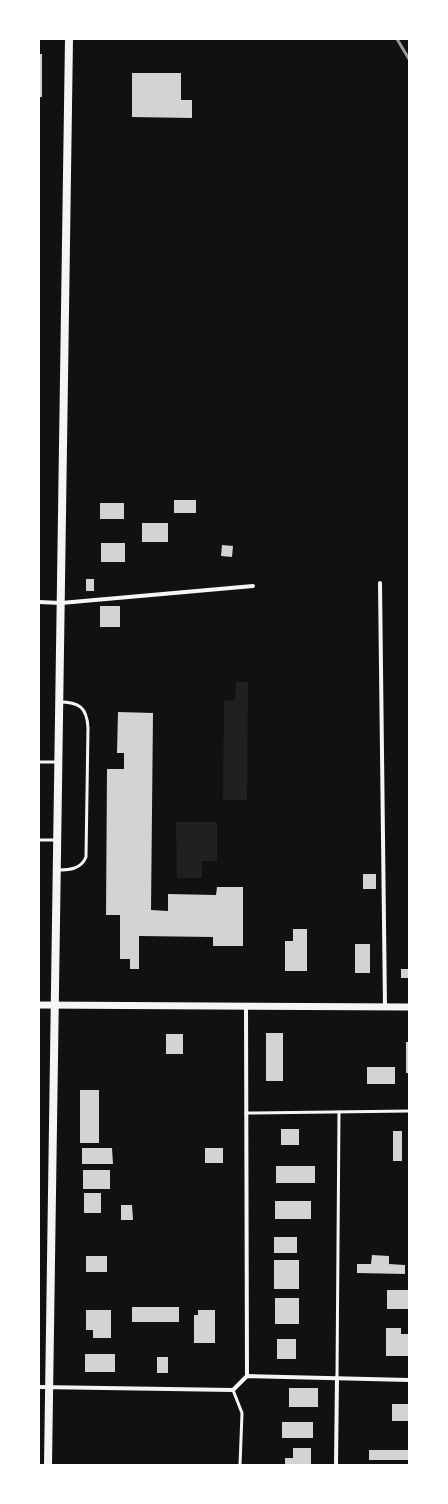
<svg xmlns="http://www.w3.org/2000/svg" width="448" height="1504" font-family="'Nunito Sans',sans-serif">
	<rect width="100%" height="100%" fill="#111"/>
	<g fill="#202020">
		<path d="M236 682H248L247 800H223L224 701 235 700Z"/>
		<path d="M176 822H217V861H202V878H177Z"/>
	</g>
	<g fill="#d3d3d3">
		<rect x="39" y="54" width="3" height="43"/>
		<path d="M132 73H181V100H192V118L132 117Z"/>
		<rect x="174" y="500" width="22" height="13"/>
		<rect x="100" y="503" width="24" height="16"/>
		<rect x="142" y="523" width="26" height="19"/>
		<rect x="101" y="543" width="24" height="19"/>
		<path d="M222 545 233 546 232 557 221 556Z"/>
		<rect x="86" y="579" width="8" height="12"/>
		<rect x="100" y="606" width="20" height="21"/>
		<path d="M118 712 153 713 151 910 168 911V894L216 895 217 887H243V946H213V937L139 936V969H130V959H120V915H106L107 769H124V753H117Z"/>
		<rect x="363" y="874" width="13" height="15"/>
		<path d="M293 929H307V971H285V941H293Z"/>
		<rect x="355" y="944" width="15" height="29"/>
		<rect x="401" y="969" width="8" height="9"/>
		<rect x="266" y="1033" width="17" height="48"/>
		<rect x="166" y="1034" width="17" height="20"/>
		<rect x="406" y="1042" width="3" height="31"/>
		<rect x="367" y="1067" width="28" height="17"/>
		<rect x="80" y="1090" width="19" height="53"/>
		<rect x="281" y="1129" width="18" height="16"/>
		<rect x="393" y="1131" width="9" height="30"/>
		<path d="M82 1148H112L113 1164H82Z"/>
		<rect x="205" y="1148" width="18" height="15"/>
		<rect x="276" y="1166" width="39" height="17"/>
		<rect x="83" y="1170" width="27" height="19"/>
		<rect x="84" y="1193" width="17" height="20"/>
		<rect x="275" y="1201" width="36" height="18"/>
		<path d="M121 1205H132L133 1220H121Z"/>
		<rect x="274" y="1237" width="23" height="16"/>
		<path d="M372 1255 389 1256V1264L405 1265V1274L357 1273V1264H371Z"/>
		<rect x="86" y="1256" width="21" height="16"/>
		<rect x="274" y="1260" width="25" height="29"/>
		<rect x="387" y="1290" width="22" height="19"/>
		<rect x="275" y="1298" width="24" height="26"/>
		<rect x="132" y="1307" width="47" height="15"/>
		<path d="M86 1310H111V1338H93V1330H86Z"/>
		<path d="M198 1310H215V1343H194V1315H198Z"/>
		<path d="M386 1328H401V1334H409V1356H386Z"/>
		<rect x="277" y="1339" width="19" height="20"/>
		<rect x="85" y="1354" width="30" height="18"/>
		<rect x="157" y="1357" width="11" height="16"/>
		<rect x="289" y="1388" width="29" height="19"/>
		<rect x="392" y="1404" width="17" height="17"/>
		<rect x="282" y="1422" width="31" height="16"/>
		<path d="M293 1448H311V1465H285V1458H293Z"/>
		<rect x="369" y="1450" width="40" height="10"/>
	</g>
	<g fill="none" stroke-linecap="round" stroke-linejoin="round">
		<g stroke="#f5f5f5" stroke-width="3">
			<path d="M39 762H57"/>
			<path d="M39 840H57"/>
			<path d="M58 870C70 870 81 869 86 857L88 728C87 707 79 702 59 702"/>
			<path d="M246 1113 409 1111"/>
			<path d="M337 1377 339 1112"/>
			<path d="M233 1390 242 1413 240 1465"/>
		</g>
		<g stroke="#f5f5f5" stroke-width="4">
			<path d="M380 583 385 1007"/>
			<path d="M39 602 61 603 253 586"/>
			<path d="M246 1006 247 1376"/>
			<path d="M39 1387 233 1390 247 1376 409 1380"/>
			<path d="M336 1465 337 1377"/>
		</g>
		<path stroke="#f5f5f5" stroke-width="7" d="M39 1005 409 1007"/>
		<path stroke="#f5f5f5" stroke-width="8" d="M48 1465 69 39"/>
		<path stroke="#9a9a9a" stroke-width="3" d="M397 39 409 59"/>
	</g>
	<rect width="448" height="1504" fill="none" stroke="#ffffff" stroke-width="80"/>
</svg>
